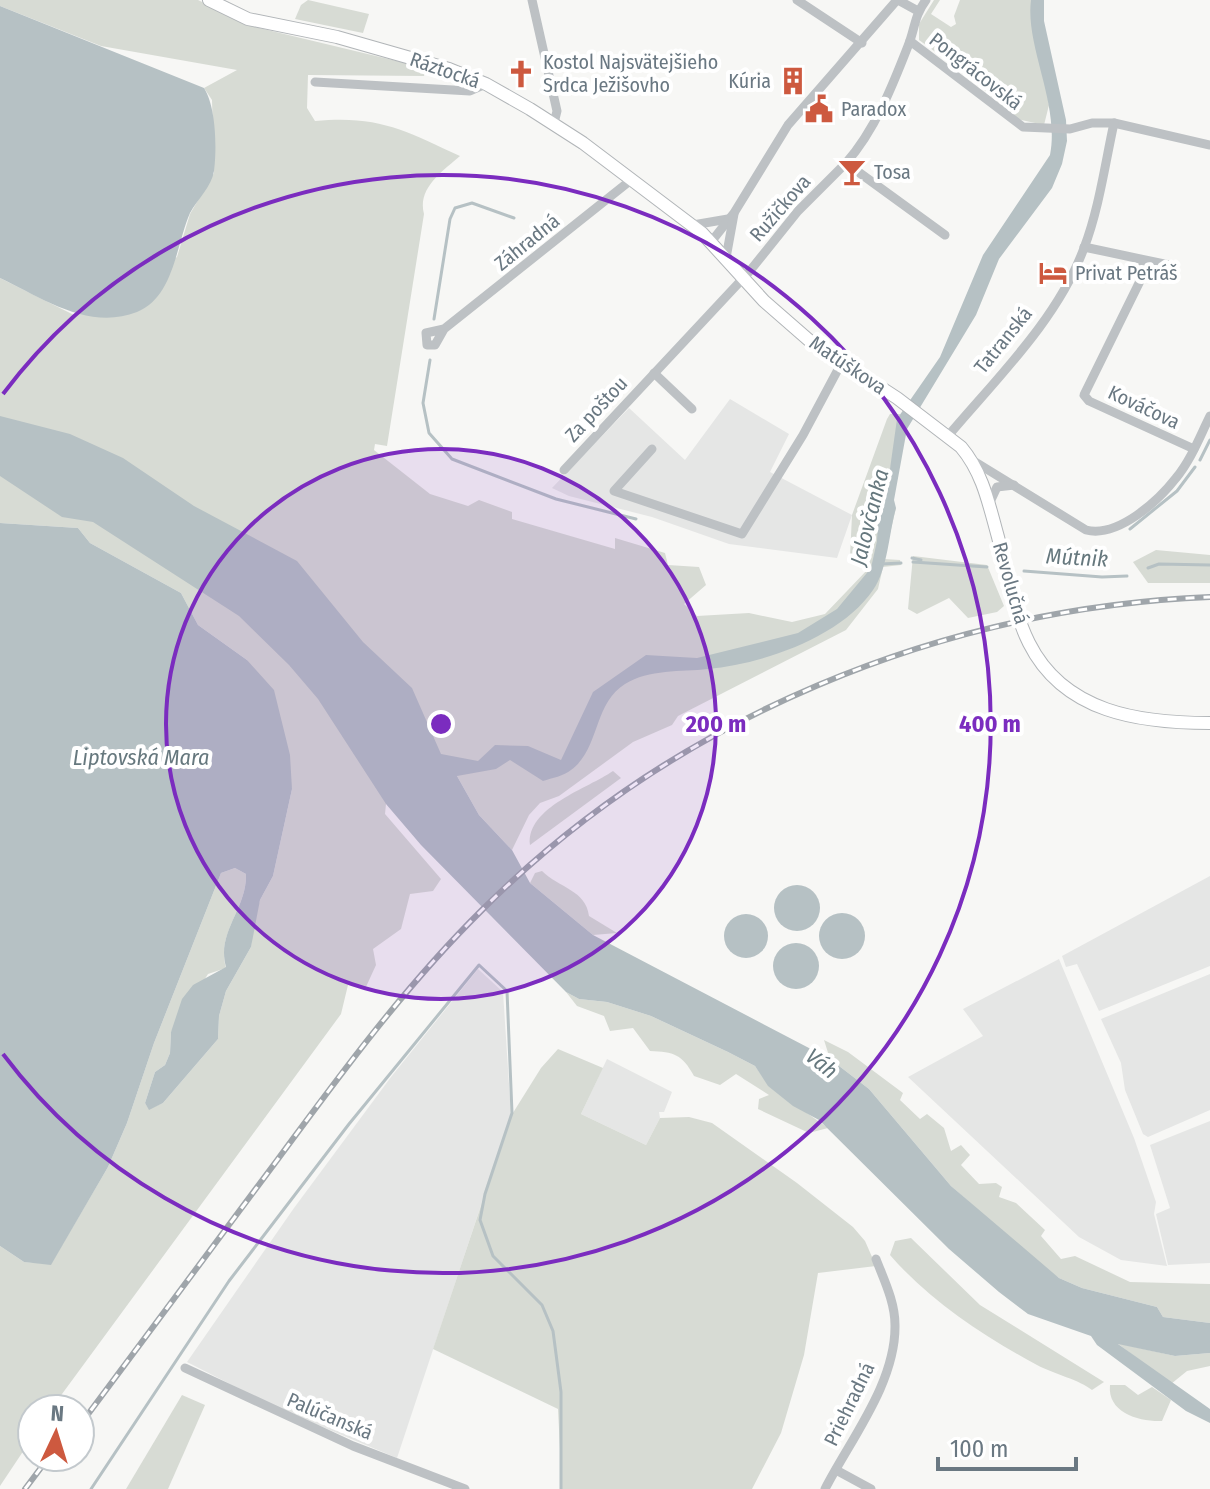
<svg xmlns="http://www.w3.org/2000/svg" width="1210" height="1489" font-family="'Fira Sans Condensed',sans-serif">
	<rect width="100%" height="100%" fill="#f7f7f5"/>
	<g fill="#e5e6e5">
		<path d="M730 399 789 434 770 472 852 515 837 558 729 544 652 517 569 496 552 488 629 408 685 460Z"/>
		<path d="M1210 876V966L1099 1011 1077 964 1066 967 1062 956Z"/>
		<path d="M1059 959 1134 1138 1156 1202 1154 1214 1167 1266 1121 1260 1079 1237 908 1077 983 1036 963 1009Z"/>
		<path d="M478 969 503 992 511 1115 397 1458 277 1408 187 1362 294 1208 391 1077Z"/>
		<path d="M1210 974V1110L1148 1137 1143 1134 1125 1090 1121 1063 1101 1019Z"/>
		<path d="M607 1059 672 1092 664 1112H659L660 1118 646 1145 581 1114Z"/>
		<path d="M1210 1121V1263L1168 1265 1156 1214 1170 1208 1150 1145Z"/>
	</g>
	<g fill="#d7dbd4">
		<path d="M0 0H198L251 26 426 68 424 76 308 75 307 108 315 121C378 115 404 130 460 156 443 171 417 188 424 214L387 446 375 444 374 450 430 494 468 506 479 500 512 512V519L615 549V538L665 553 668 565 699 567 706 585 684 604 697 616 749 613 792 622 825 614 869 568 870 556 865 559 850 557 852 515 887 419 890 414H900L888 483 880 506 896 508 884 559 900 560 901 565 883 567 878 589 846 630 678 716 672 725 633 742 559 796 540 803 529 815 512 850 479 815 457 776 386 804 385 814 441 879 433 891 410 894 401 929 373 949 376 965 365 989 348 985 341 1014 51 1409H32V1438L0 1486V1246L24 1262 51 1264 108 1167 127 1123 154 1043 221 873 235 868 246 874C247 909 216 932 226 968L208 974 171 1032 170 1053 165 1065 155 1072 145 1103 149 1109 163 1103 218 1039 219 1016 226 991 251 947 253 923 260 900 273 876 292 789 247 660 198 625 181 593 90 543 78 528 0 523V278L74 315 177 257 190 214 214 173 212 100 204 88 237 70 101 46 0 6Z"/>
		<path d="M308 0 369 14 363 33 295 19 301 5Z"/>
		<path d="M934 0H940L931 14 951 27 956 24 954 16 960 0H1031L1049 105 1044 125 1017 119 970 77 919 40V24Z"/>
		<path d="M1156 550 1210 555V583H1148L1133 562Z"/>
		<path d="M913 556 987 565 1004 606 997 612 968 618 949 598 917 614 908 609Z"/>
		<path d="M613 771 621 778 530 845C526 807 589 788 613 771Z"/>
		<path d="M542 871C559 888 586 890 589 916L617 933 593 935 530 883 535 873Z"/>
		<path d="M566 992 579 999 607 1002 651 1016 728 1052 755 1066 769 1086 828 1128 809 1133 758 1109 759 1099 769 1095 736 1074 720 1085 694 1076C682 1054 674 1052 650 1051L633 1028 610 1031 604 1016 577 1006Z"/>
		<path d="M824 1040 848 1052 903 1093 900 1100 920 1119 927 1114 944 1128 951 1151 961 1145 970 1155 961 1165 979 1184 996 1183 1002 1187 999 1197 1016 1203 1045 1230 1041 1236 1061 1259 1075 1256 1130 1282 1210 1284V1323L1163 1317 1157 1307 1082 1288 1059 1278 1038 1263 951 1186 869 1089 830 1059Z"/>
		<path d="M558 1049 603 1068 581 1114 646 1145 660 1118 689 1117 712 1123 797 1183 853 1227 865 1241 876 1266 818 1273 804 1355 781 1433 752 1489H562L558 1409 433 1349 511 1116 541 1068Z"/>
		<path d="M911 1238 980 1305 1104 1382 1092 1390C1080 1380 1054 1374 1037 1365 983 1336 930 1301 890 1255L895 1241Z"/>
		<path d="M1117 1343 1175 1356 1210 1353V1366L1187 1371 1171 1384Z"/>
		<path d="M1110 1385H1125L1138 1395 1152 1387 1171 1400 1162 1421C1140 1422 1107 1413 1110 1385Z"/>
		<path d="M182 1395 205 1405 168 1489H126Z"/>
	</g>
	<g fill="#b6c1c4">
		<path d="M1031 0H1044V21L1066 120 1067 141 1062 164 1052 188 999 259 976 315 907 429 894 500 896 508C889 532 888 569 873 590 841 637 763 664 708 669 681 672 649 669 625 684 593 704 600 749 571 770 564 776 552 778 543 781L510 760 496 769 457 776 479 815 512 850 530 883 593 935 830 1059 869 1089 951 1186 1059 1278 1082 1288 1157 1307 1163 1317 1210 1323V1353L1175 1356 1118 1344 1210 1409V1423L1186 1411 1097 1345 1091 1336 1028 1314 999 1292 949 1249 819 1120 793 1106 768 1086 755 1066 728 1052 651 1016 607 1002 579 999 566 992 421 845 386 804 318 699 289 665 239 616 93 522 62 517 0 476V416L70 434 123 458 194 506 297 561 363 642 412 688 441 754 478 761 495 745 528 746 561 760 593 692 646 655 697 658 798 633 837 609 871 568 877 541 879 506 888 483 897 419 940 357 983 255 1050 155C1060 104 1025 46 1031 0Z"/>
		<path d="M0 6 204 88C216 107 217 148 214 171 212 186 197 200 190 213 176 245 174 297 137 312 89 331 42 298 0 278Z"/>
		<path d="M0 523 78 528 90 543 181 593 198 625 247 660 274 690 290 755 292 789 273 876 260 900 251 947 226 991 219 1016 218 1039 163 1103 149 1110 145 1103 155 1072 165 1065 170 1053 171 1032 182 999 193 985 226 967C216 932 247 909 246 874L235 868 221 873 154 1043 127 1123 108 1167 51 1265 24 1262 0 1246Z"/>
		<circle cx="797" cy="908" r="23"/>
		<circle cx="842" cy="936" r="23"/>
		<circle cx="746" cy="936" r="22"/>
		<circle cx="796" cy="966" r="23"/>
	</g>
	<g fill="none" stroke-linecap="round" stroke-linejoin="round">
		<g stroke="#b6c1c4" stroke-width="3">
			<path d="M434 319 450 219 455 208 472 203 514 218"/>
			<path d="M430 360 423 403 429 433 452 459 556 499 636 519"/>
			<path d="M1200 460 1210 440"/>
			<path d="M1130 529 1177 491 1195 467"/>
			<path d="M912 558 921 560"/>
			<path d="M913 562 987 567"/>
			<path d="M881 564 901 563"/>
			<path d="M1148 568 1159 564 1210 565"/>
			<path d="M1024 571 1102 577 1127 576"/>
			<path d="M91 1489 229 1281 349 1124 479 965 507 991 512 1113 485 1194 480 1220 493 1256 542 1305 553 1331 561 1392V1489"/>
		</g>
		<defs>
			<path id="major" d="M209 0 248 19 337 37 449 69 486 84 530 109 583 143 702 233 764 301 811 342 897 398 961 447C983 473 989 505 998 537 1007 572 1013 611 1029 643 1064 713 1140 723 1210 723"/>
		</defs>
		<use href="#major" stroke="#b1b5b8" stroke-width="14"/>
		<g stroke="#bdc1c4" stroke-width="9">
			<path d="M532 0 557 111 554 123"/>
			<path d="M797 0 862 43"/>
			<path d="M898 0 918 11"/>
			<path d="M926 0C914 16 915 29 908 46 892 87 875 130 846 163L945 235"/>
			<path d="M910 41 1023 127 1070 129 1092 123H1114L1210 145"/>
			<path d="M315 82 470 91 486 84"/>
			<path d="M693 225 728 219"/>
			<path d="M711 242 734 213 788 125 897 0"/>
			<path d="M1084 247 1169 265"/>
			<path d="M726 258 734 214"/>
			<path d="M1143 262V275L1084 395 1089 401 1194 449"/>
			<path d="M444 329 426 333 427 345H435L444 329 631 180"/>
			<path d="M654 373 692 409"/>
			<path d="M948 436C996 379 1058 319 1084 248 1099 209 1105 164 1114 123"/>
			<path d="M652 449 614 491 742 534 803 435 842 362"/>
			<path d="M972 460 1086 530C1118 538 1158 501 1176 478 1191 460 1200 436 1210 416"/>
			<path d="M564 470 749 272 798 211 846 163"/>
			<path d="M989 504 997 487 1014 485"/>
			<path d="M185 1368 353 1446 465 1489"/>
			<path d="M836 1470 871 1489"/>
			<path d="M825 1489C850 1440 896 1383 895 1325 895 1302 884 1280 876 1259"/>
		</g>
		<use href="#major" stroke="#fff" stroke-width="12"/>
		<defs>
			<g id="rail">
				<path d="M80 1425C146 1336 212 1248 278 1159 342 1072 406 985 483 909 674 718 941 608 1210 597"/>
				<path d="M25 1489 49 1457"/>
			</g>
		</defs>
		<use href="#rail" stroke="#9fa5aa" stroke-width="6"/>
		<use href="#rail" stroke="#fff" stroke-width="3" stroke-dasharray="9" stroke-linecap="butt"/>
	</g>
	<circle cx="441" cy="724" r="275" fill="#7b2cbf" fill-opacity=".12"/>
	<g fill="none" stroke="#7b2cbf" stroke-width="4">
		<circle cx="441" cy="724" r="275"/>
		<path d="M3 394A549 549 0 1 1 3 1054"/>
	</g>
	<defs>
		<symbol id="church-bare" viewBox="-9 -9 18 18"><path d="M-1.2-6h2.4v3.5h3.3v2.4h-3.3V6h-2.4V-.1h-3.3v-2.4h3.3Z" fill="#cd593f" stroke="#fff" stroke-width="2.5" paint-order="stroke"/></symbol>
		<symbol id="building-bare" viewBox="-9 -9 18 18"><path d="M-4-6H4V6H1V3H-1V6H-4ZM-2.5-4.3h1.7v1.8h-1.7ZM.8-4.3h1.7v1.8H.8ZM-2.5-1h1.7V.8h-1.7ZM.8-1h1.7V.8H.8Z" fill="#cd593f" stroke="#fff" stroke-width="2.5" paint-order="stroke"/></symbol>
		<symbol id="civic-bare" viewBox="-9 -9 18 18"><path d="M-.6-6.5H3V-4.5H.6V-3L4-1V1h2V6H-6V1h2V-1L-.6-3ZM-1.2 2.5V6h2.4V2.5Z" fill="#cd593f" stroke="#fff" stroke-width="2.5" paint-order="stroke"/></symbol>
		<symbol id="bar-bare" viewBox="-9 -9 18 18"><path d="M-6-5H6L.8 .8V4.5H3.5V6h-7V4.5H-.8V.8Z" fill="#cd593f" stroke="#fff" stroke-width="2.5" paint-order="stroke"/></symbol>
		<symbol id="hotel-bare" viewBox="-9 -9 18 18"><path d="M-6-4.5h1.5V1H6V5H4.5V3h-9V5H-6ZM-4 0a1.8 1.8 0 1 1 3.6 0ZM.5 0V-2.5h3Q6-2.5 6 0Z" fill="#cd593f" stroke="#fff" stroke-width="2.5" paint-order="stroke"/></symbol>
	</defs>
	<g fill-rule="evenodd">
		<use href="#church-bare" x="501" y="54" width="40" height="40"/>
		<use href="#building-bare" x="773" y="61" width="40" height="40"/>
		<use href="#civic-bare" x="799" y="89" width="40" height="40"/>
		<use href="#bar-bare" x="832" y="152" width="40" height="40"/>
		<use href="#hotel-bare" x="1033" y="253" width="40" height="40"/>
	</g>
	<g text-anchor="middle" stroke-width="8" stroke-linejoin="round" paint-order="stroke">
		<g font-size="20" fill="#6a7882" stroke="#fff" text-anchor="start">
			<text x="543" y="69">Kostol Najsvätejšieho<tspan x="543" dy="23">Srdca Ježišovho</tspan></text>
			<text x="771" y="88" text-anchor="end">Kúria</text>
			<text x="841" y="116">Paradox</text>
			<text x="874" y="179">Tosa</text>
			<text x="1075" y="280">Privat Petráš</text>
		</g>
		<g font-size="20" fill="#6a7882" stroke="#fff">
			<text transform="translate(445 70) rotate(19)" y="7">Ráztocká</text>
			<text transform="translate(976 71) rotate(38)" y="7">Pongrácovská</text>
			<text transform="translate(780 208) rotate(-49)" y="7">Ružičkova</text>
			<text transform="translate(527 242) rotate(-39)" y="7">Záhradná</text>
			<text transform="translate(1003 340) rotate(-51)" y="7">Tatranská</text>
			<text transform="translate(848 365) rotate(34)" y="7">Matúškova</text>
			<text transform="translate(1144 407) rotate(25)" y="7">Kováčova</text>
			<text transform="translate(596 409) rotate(-47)" y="7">Za poštou</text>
			<text transform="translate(1011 583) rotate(74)" y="7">Revolučná</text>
			<text transform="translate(849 1404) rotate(-64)" y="7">Priehradná</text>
			<text transform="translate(330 1416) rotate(23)" y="7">Palúčanská</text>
		</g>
		<g font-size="22" font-style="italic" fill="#66787e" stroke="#fff">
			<text transform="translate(869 517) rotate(-76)" y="8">Jalovčanka</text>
			<text transform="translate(1077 557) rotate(3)" y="8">Mútnik</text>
			<text x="141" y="765">Liptovská Mara</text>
			<text transform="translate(822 1063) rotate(39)" y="8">Váh</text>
		</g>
	</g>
	<circle cx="441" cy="724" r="12" fill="#7b2cbf" stroke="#fff" stroke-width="4"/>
	<g font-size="24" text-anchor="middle" font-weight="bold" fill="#7b2cbf" stroke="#fff" stroke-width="8" stroke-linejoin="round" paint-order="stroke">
		<text x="716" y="732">200 m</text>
		<text x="990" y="732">400 m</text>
	</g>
	<g transform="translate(56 1433) rotate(4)"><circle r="38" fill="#ffffff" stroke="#c3c9cd" stroke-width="2"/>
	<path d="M0-6L14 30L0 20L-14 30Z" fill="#cd593f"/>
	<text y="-12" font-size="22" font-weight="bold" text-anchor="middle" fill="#6a7882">N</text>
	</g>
	<path d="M938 1457v12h138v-12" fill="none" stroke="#6a7882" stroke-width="4"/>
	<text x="950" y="1457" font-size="24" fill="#6a7882" stroke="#ffffff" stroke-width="6" paint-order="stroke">100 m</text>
</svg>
